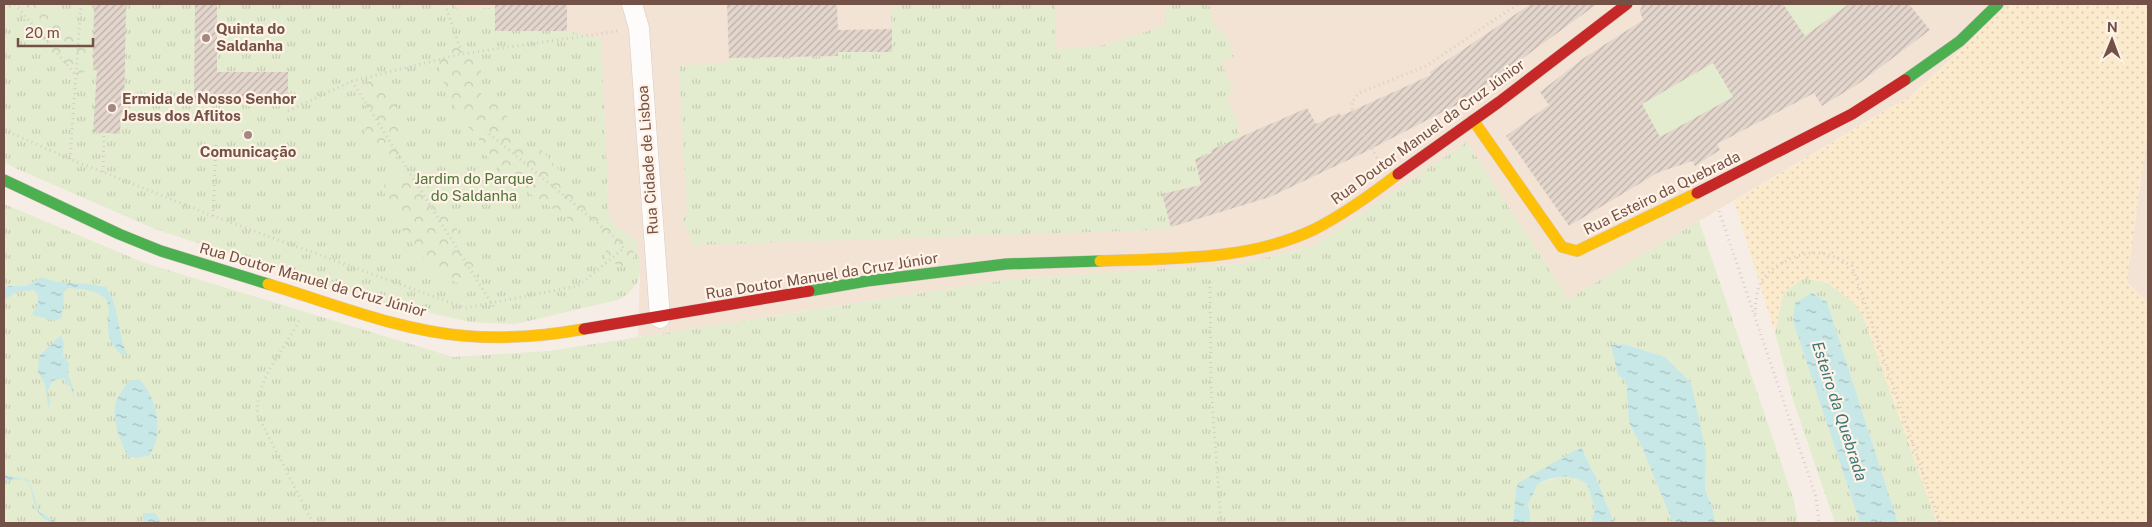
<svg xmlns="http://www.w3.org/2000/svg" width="2152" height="527" font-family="'Public Sans',sans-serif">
	<defs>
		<pattern id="grass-tufts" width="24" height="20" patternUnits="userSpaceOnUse" patternTransform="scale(1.25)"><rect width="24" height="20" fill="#e3eccf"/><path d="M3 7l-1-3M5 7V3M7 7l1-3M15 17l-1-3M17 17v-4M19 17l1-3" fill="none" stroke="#c6ccb3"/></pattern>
		<pattern id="forest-crowns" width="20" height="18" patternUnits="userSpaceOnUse" patternTransform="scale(1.25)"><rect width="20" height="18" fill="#e3eccf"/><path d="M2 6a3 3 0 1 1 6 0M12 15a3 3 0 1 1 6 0" fill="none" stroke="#c6ccb3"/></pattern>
		<pattern id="sand-dots" width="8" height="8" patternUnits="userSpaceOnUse" patternTransform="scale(1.25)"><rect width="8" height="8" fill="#fbeacc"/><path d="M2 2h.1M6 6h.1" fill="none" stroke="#dbcab1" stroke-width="1.8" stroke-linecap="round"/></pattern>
		<pattern id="water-ripples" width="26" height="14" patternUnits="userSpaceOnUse" patternTransform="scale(1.25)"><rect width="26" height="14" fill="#c7e8e7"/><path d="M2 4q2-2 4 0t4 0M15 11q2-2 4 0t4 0" fill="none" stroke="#a6bebd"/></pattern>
		<pattern id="building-hatch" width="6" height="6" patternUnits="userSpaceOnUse" patternTransform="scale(1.25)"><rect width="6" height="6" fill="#e3d6cd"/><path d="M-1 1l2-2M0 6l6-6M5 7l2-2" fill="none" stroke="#bdb0a8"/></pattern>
	</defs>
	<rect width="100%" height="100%" fill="#f6eee6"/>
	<path fill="#f2e3d5" d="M455 4H2148V302L2127 282 1896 104 1568 299 1467 143 1314 246 1240 264 1012 279 638 337 640 272 637 242 609 220 601 39 495 31 456 9Z"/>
	<g fill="url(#grass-tufts)">
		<path d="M4 4H455L457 9 495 8V31H567L601 39 609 220 637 242 640 272 638 282 627 295 618 300 515 324 470 322 371 300 155 229 15 168 4 162Z"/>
		<path d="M891 4H1055L1056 49 1100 46 1165 26V4H1209L1214 26 1228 39 1234 56 1221 62 1234 93 1226 96 1238 123 1239 138 1211 150 1212 153 1201 185 1162 194 1171 227 1156 230 693 245 682 217 687 213 679 65 728 64 729 58 838 56V52H892Z"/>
		<path d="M1467 142 1568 299 1699 221 1794 501 1798 523H1715L1712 506 1705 490 1706 453 1665 357 1624 344 1611 345 1626 381 1629 423 1641 445 1673 523H1614L1597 480 1581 447 1516 489 1513 523H4V204L145 263 453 357 549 351 1012 279 1240 264 1314 246Z"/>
		<path d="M1804 278 1828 283 1854 303 1863 316 1937 523H1898L1827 302 1812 293 1860 523H1835L1794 403 1775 333 1783 293Z"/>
		<path d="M1561 476 1576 477 1587 484 1595 509 1591 523H1531L1528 504 1538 484Z"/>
	</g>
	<g fill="url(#forest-crowns)">
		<path d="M4 4H45L62 23 83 35 89 49 87 68 79 77 70 78 53 64C51 42 27 23 13 7L4 13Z"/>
		<path d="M457 42C486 52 481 69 481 96 502 104 509 110 509 133L529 149H541C568 184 603 211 633 243L634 257 621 267 605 258 606 251 599 239 512 182 479 148V136L462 122 439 72 440 50Z"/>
		<path d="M371 76 388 81 403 127 401 137 403 146 394 161 389 164C379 159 365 146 365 134 365 128 368 124 367 118 364 101 361 91 371 76Z"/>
		<path d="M415 174 426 182 436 196 469 251C471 261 478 267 480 278L460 284 435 274 400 227 397 216 385 198 384 184 397 176Z"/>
	</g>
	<path fill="url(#sand-dots)" d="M2009 4H2148V132L2127 282 2148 302V523H1937L1863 316 1854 303 1828 283 1804 278 1783 293 1775 333 1734 201 1913 94Z"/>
	<g fill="#e3eccf">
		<path d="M1783 4H1862L1847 16 1841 9 1822 23 1864 80 1858 84 1834 49 1820 58Z"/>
		<path d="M1709 56 1740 109C1707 114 1686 116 1663 141L1624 74Z"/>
	</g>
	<g fill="url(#water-ripples)">
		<path d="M42 277 56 282 89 284 106 287C120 307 117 332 127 354L122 355C86 325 141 292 68 288L64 292 62 317 56 321 32 315C36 306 43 300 34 290L17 292 4 300V286H26Z"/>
		<path d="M1812 293 1827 302 1898 523H1860L1793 321 1795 303Z"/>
		<path d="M61 335 64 343 63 354 69 364 68 375 73 388 75 403 71 387 66 384 64 378 52 381 47 394 50 400 49 411 45 384 38 372 39 356Z"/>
		<path d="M1624 344 1665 357 1691 383 1706 453 1705 490 1712 506 1715 523H1673L1641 445 1629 423 1626 381 1618 375 1611 345Z"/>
		<path d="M139 379C157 397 165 434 149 456L136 458 128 456C120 442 111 418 116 402 118 396 125 387 128 381Z"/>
		<path d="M1581 447 1597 480 1614 523H1591L1595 509 1587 484C1570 473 1556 475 1538 484L1528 504 1531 523H1513L1516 489 1518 483Z"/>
		<path d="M4 475 29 480 39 512 58 523C34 523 34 499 29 482L22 479 7 481 4 479Z"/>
		<path d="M143 513H155L161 523H143Z"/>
	</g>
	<g fill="url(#building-hatch)" fill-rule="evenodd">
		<path d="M94 4H126L124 115 121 114 120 134 93 132 97 70H93Z"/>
		<path d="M195 4H217V72H288V102L194 101Z"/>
		<rect x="495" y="4" width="72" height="27"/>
		<path d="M727 4H837L838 30 892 29V52H838V56L729 58Z"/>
		<path d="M1531 4H1597L1464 101 1365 152 1270 197 1171 227 1162 194 1201 185 1195 159 1212 153 1211 150 1307 108 1316 124 1339 113 1341 116 1431 75 1430 72Z"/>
		<path d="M1642 4H1783L1805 36 1849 4H1909L1930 30 1858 84 1822 106 1814 93 1717 144 1720 150 1695 166 1692 161 1657 173 1569 226 1506 136 1549 105 1540 92 1584 58 1643 20 1640 12ZM1713 63 1733 97 1660 137 1642 104Z"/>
	</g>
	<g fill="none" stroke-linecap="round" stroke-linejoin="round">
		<defs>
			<path id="street" d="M632 4 639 28 660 318"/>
			<g id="fast">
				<path d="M1905 80 1960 41 1998 4"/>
				<path d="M4 180 119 234 161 251 268 284"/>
				<path d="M809 291 867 281 1006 264 1100 261"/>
			</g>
			<g id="slow">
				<path d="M1473 120 1562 247 1577 251 1697 193"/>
				<path d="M1100 261C1171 258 1249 261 1315 229 1344 214 1372 194 1398 174"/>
				<path d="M268 284C331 303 400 331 466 336 505 339 546 336 584 329"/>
			</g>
			<g id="jam">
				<path d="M1398 174 1499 102 1627 4"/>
				<path d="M1697 193 1852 114 1905 80"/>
				<path d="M584 329 809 291"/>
			</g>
		</defs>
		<use href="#street" stroke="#d7cbc4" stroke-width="21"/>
		<use href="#fast" stroke="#d7c9c2" stroke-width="12"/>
		<use href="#slow" stroke="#d7c9c2" stroke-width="12"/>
		<use href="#jam" stroke="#d7c9c2" stroke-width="12"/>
		<g stroke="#d7ccc8" stroke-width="3" stroke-dasharray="1 4" stroke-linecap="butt">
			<path d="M15 4 75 74"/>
			<path d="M445 4 462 54"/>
			<path d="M352 81 495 309"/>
			<path d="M288 111 352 81 462 54 618 31"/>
			<path d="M4 130 70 159 213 216 465 308 578 286 624 248 619 241 486 131"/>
			<path d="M1377 158 1352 113V102L1359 93 1426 66 1518 4"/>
			<path d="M70 159 81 4"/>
			<path d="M103 172 104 132"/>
			<path d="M1719 211 1816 497 1819 523"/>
			<path d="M213 216 216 145"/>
			<path d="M1210 282 1211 386 1221 523"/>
			<path d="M1755 314C1756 305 1756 292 1760 284 1767 268 1795 254 1812 253 1827 252 1840 259 1852 266L1940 523"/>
			<path d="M299 321C285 348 252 385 258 416L313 523"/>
		</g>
		<use href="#street" stroke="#fefcfb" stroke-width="20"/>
		<use href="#fast" stroke="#4caf50" stroke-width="11"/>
		<use href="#slow" stroke="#ffc107" stroke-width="11"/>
		<use href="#jam" stroke="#c62828" stroke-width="11"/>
	</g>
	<g fill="#a2887e" stroke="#fff2e6" stroke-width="2">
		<circle cx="206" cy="38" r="5"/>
		<circle cx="112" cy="108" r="5"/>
		<circle cx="248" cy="135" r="5"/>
	</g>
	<g text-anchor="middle" stroke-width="4.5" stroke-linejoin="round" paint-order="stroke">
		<g font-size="15" font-weight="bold" fill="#745146" stroke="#fff2e6" text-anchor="start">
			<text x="216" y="34">Quinta do<tspan x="216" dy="17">Saldanha</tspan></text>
			<text x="122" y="104">Ermida de Nosso Senhor<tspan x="122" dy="17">Jesus dos Aflitos</tspan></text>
			<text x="248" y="157" text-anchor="middle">Comunicação</text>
		</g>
		<g font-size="15" fill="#745146" stroke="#fff2e6">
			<text transform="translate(1428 132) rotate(-36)" y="5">Rua Doutor Manuel da Cruz Júnior</text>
			<text transform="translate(648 160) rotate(-94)" y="5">Rua Cidade de Lisboa</text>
			<text transform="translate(1662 193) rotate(-26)" y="5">Rua Esteiro da Quebrada</text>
			<text transform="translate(822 276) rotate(-9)" y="5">Rua Doutor Manuel da Cruz Júnior</text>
			<text transform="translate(313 280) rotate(16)" y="5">Rua Doutor Manuel da Cruz Júnior</text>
		</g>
		<g font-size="15" fill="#52753b" stroke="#fff2e6">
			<text x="474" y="184">Jardim do Parque<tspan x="474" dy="17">do Saldanha</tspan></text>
		</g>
		<g font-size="16" font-style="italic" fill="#39777b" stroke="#fff2e6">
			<text transform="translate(1840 411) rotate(72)" y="6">Esteiro da Quebrada</text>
		</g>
	</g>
	<rect width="2152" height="527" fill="none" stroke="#745146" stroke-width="10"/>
	<g transform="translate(2112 40) rotate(1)" stroke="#fff2e6" stroke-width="4" paint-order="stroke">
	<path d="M0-4L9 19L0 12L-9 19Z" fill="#745146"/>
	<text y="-8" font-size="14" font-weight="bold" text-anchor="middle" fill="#745146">N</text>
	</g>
	<path d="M18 38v8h75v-8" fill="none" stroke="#745146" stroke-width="2.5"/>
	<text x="25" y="38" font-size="15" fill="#745146" stroke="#fff2e6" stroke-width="4" paint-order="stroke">20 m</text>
</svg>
